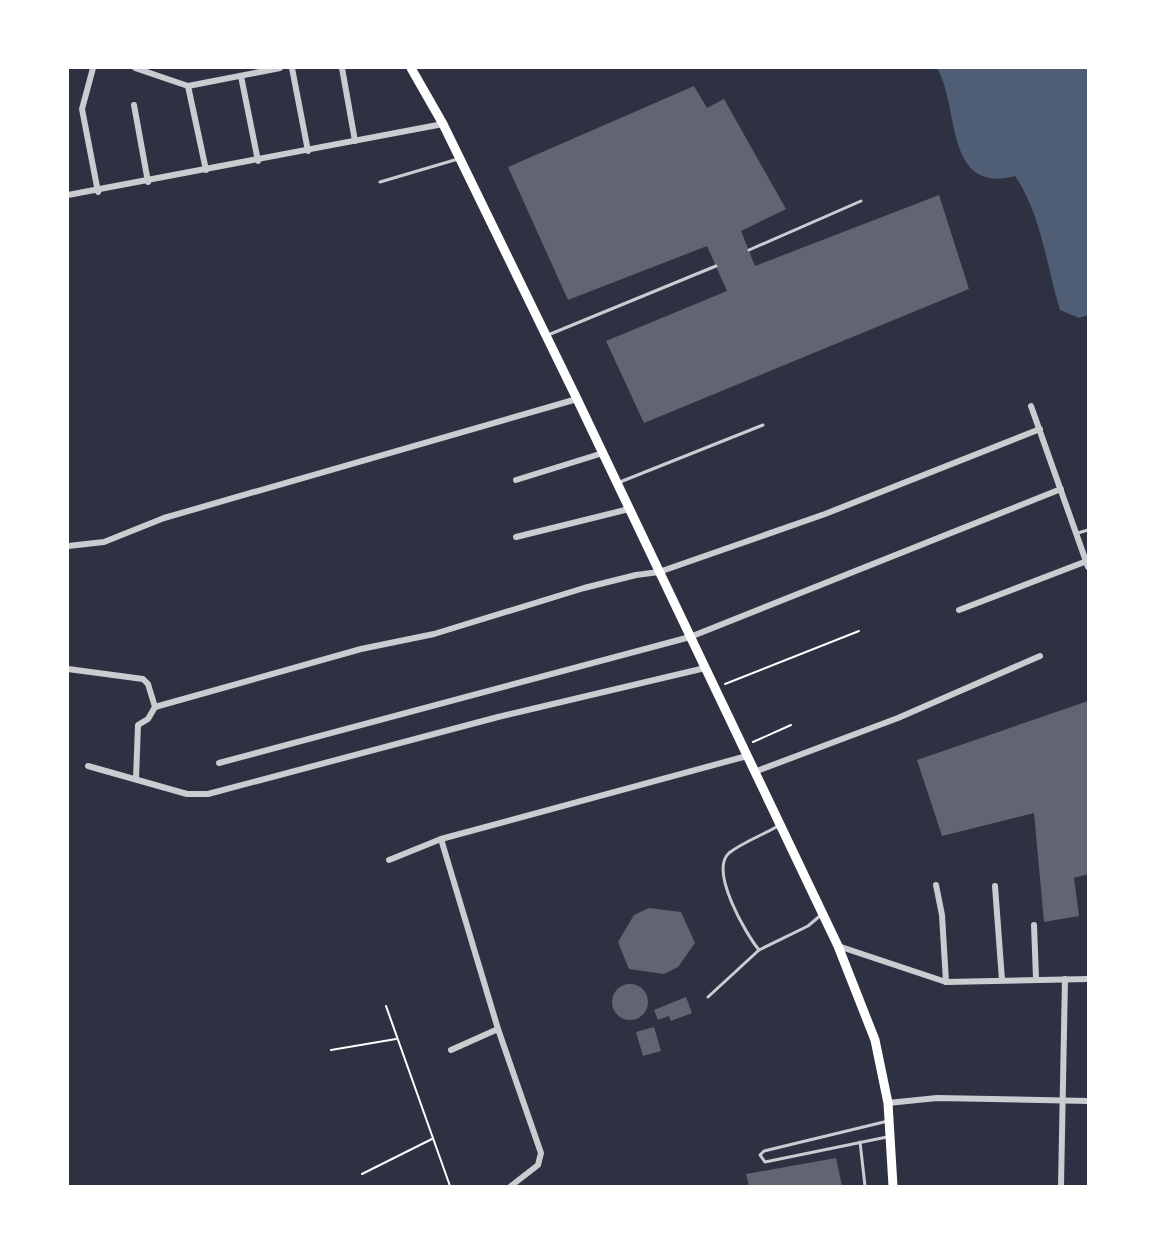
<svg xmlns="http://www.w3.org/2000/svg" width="1156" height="1254" font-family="Karla,sans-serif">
	<rect width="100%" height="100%" fill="#2d3142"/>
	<path fill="#4f5d75" d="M937 68H1088V315L1079 318 1060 310C1046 265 1042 216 1015 176 944 195 960 107 937 68Z"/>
	<g fill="#626471">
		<path d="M694 86 707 108 724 99 786 209 741 231 755 266 939 195 969 289 644 423 606 341 727 291 707 246 568 300 508 167Z"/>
		<path d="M1088 701V874L1074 878 1079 916 1044 922 1034 813 942 836 917 760Z"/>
		<path d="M649 908 681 912 695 943 678 967 664 974 629 969 618 942 634 915Z"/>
		<circle cx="630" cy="1002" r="18"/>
		<path d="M686 997 692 1013 671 1021 669 1016 658 1020 654 1010Z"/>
		<path d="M654 1027 661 1051 643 1056 636 1032Z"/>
		<path d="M836 1158 842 1186H749L746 1174Z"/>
	</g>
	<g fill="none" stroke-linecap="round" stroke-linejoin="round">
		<g stroke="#fff" stroke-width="2">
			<path d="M725 684 859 631"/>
			<path d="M753 742 791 725"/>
			<path d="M386 1006 450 1186"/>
			<path d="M331 1050 396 1039"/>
			<path d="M362 1174 432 1139"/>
		</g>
		<g stroke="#caccd0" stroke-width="3">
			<path d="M380 182 458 159"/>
			<path d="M749 250 861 201"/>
			<path d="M548 335 716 266"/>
			<path d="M620 482 763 425"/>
			<path d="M1078 533 1088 530"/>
			<path d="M778 826C763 835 743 842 729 853 709 871 746 934 759 950L808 926 821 915"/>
			<path d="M708 997 759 950"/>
			<path d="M887 1137 765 1162 760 1155 764 1151 888 1121"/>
			<path d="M860 1142 865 1186"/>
		</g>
		<g stroke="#caccd0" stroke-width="6">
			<path d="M93 68 82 109 98 192"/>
			<path d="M135 68 188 86 280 68"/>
			<path d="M292 68 308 151"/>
			<path d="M342 68 355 141"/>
			<path d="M241 76 258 161"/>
			<path d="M188 86 206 170"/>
			<path d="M134 105 148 182"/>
			<path d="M68 195 443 124"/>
			<path d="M1031 406 1088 567"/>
			<path d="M516 480 603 453"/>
			<path d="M516 537 629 509"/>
			<path d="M68 546 104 542 164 518 577 399"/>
			<path d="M959 610 1087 561"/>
			<path d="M68 669 143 679 148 684 155 707"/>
			<path d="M219 763 690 637 1061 489"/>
			<path d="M88 766 187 794H208L498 717 705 668"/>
			<path d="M754 772 898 718 1040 656"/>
			<path d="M136 779 138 725 148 719 155 707 361 649 434 634 584 588 636 575 659 572 825 514 1040 429"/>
			<path d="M441 839 498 1029 541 1153 538 1165 511 1186"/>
			<path d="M389 860 441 839 747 756"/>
			<path d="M936 885 942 915 946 982"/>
			<path d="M995 886 1002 980"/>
			<path d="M1034 925 1036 978"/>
			<path d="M838 946 946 982 1088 979"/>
			<path d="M451 1050 498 1029"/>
			<path d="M888 1103 937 1098 1088 1101"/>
			<path d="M1061 1186 1065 979"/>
		</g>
		<path stroke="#fff" stroke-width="9" d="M411 68 443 124 577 399 838 946 875 1040 888 1103 893 1186"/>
	</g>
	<rect width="1156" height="1254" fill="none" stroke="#ffffff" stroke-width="138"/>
</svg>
